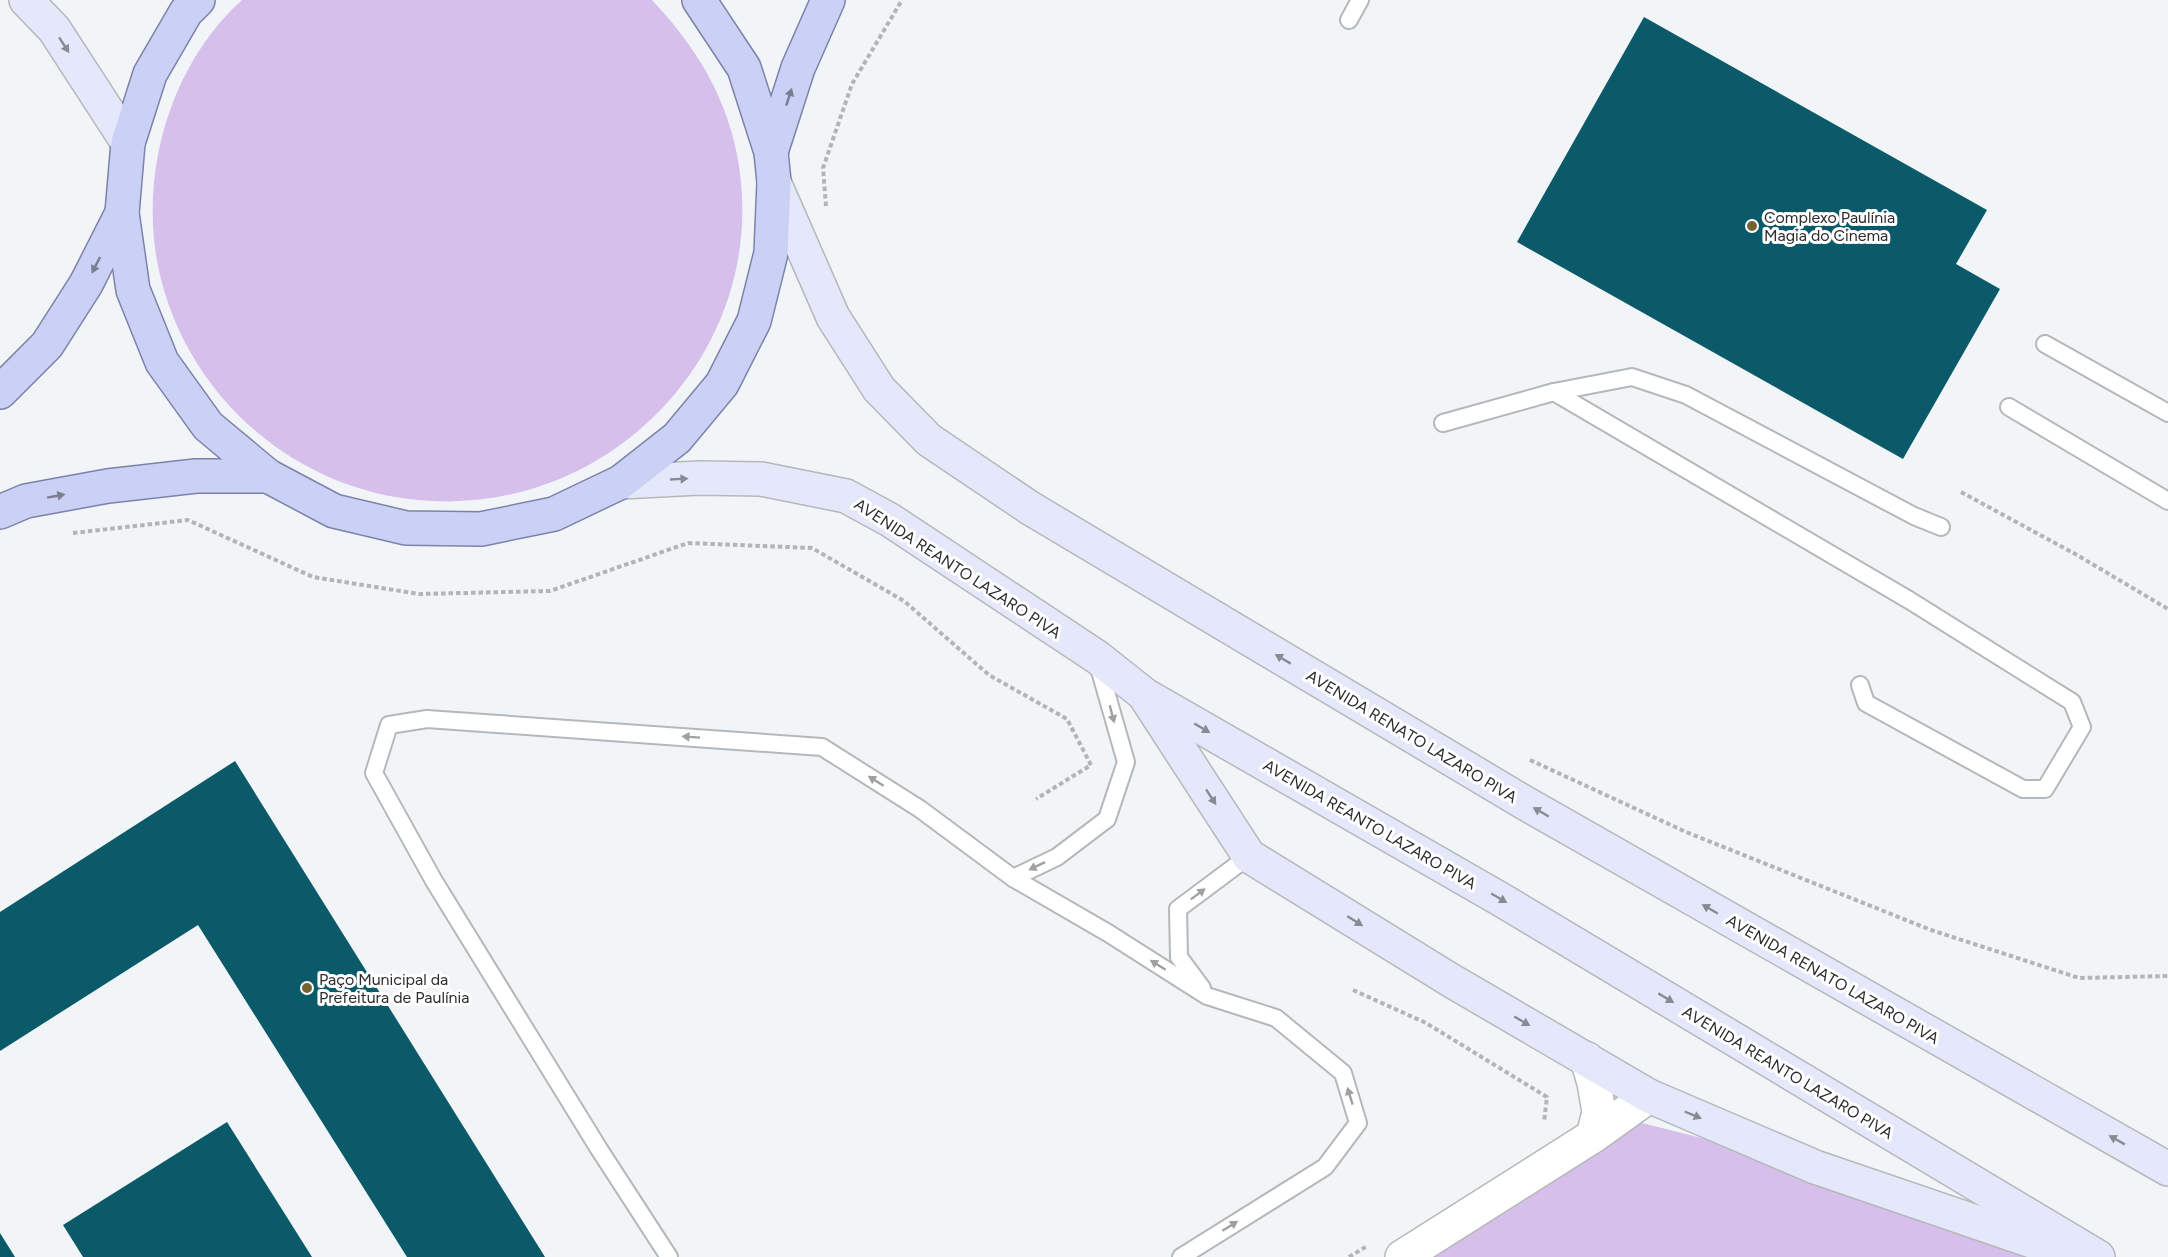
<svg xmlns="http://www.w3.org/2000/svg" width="2168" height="1257" font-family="Figtree,sans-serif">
	<rect width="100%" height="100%" fill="#f2f5f8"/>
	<g fill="#d6bfea">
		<path d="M242 0H652C689 39 719 84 733 137 785 338 613 525 409 499 353 492 301 469 258 433 204 388 167 324 156 255 142 164 173 62 242 0Z"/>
		<path d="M1599 1112 1815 1167 2079 1257H1385Z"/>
	</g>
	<g fill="#0a5a69">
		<path d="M1644 17 1987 210 1956 264 2000 289 1903 459 1517 242Z"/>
		<path d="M235 761 545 1257H407L198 925 0 1051V912Z"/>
		<path d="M227 1122 312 1257H83L63 1225Z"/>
		<path d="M0 1233 15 1257H0Z"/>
	</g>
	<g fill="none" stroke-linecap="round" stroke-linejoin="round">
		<defs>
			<g id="service">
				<path d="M1349 20 1360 0"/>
				<path d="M2045 344 2168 413"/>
				<path d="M1554 392 1909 600 2072 702 2082 727 2045 789H2023L1866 703 1860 685"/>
				<path d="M2009 407 2168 501"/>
				<path d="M1443 423 1554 392 1632 377 1686 395 1914 516 1941 527"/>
				<path d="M1013 878 1108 933 1207 996 1276 1018 1343 1073 1358 1123 1325 1167 1181 1257"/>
				<path d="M1202 988 1179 957 1178 909 1249 856"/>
				<path d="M669 1257 599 1149 434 881 374 773 389 725 427 719 822 747 920 809 1013 878 1057 857 1107 819 1126 762 1098 664"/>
			</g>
			<g id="minor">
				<path d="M1587 1059 1594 1083 1599 1112 1593 1136"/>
				<path d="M1402 1257 1593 1136 1649 1096"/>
			</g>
			<g id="secondary">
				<path d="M26 0 54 29 128 143"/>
				<path d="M774 182 833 317 879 389 929 440 1030 508 1525 803 2168 1169"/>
				<path d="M621 482 699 478 761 479 846 496 890 520 1097 657 1145 695 1500 899 2098 1257"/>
				<path d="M1147 699 1249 856 1452 981 1649 1096 1815 1167 2058 1250"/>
			</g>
			<g id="primary">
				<path d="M198 0 186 12 150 74 128 143 122 213 133 290 162 362 208 426 268 476 334 511 406 528 481 529 554 514 621 482 677 438 722 384 754 321 771 253 774 182 771 152 744 68 699 0"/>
				<path d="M771 152 798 68 828 0"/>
				<path d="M0 392 47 345 86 284 122 213"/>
				<path d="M0 512 26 501 108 486 196 476H268"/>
			</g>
		</defs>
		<use href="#service" stroke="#b5b8ba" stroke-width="20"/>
		<use href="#minor" stroke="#b5b8ba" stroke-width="36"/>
		<use href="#secondary" stroke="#b5b8ba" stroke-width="36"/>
		<use href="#primary" stroke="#7d82aa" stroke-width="36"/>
		<g stroke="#b2b4b7" stroke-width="4" stroke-dasharray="4.5 3" stroke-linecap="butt">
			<path d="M826 206 823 168 852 84 902 0"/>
			<path d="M1961 492 2077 555 2168 609"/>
			<path d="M73 533 188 520 313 577 419 594 550 591 688 543 812 548 904 601 989 675 1067 719 1091 765 1036 799"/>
			<path d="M1530 760 1686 832 1931 930 2079 978 2168 976"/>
			<path d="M1353 990 1426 1023 1547 1097 1544 1122"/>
			<path d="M1349 1257 1367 1246"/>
		</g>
		<use href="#service" stroke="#fff" stroke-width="16"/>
		<use href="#minor" stroke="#fff" stroke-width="33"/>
		<use href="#secondary" stroke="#e5e8fa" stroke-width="33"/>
		<use href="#primary" stroke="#cbd0f5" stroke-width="33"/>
	</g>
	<defs><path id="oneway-solid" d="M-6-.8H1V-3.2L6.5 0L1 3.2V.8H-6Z" transform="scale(1.5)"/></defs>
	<g fill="#888a94">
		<use href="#oneway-solid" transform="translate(64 45) rotate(57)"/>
		<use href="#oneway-solid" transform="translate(679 479) rotate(-3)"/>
		<use href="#oneway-solid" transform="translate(1283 659) rotate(-149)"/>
		<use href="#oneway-solid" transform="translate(1202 728) rotate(30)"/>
		<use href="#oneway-solid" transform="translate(1211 797) rotate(57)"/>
		<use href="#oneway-solid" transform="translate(1541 812) rotate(-150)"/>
		<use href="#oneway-solid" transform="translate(1499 898) rotate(30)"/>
		<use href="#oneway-solid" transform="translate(1710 909) rotate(-150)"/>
		<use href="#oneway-solid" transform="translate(1355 921) rotate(32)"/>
		<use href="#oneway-solid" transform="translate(1666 998) rotate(31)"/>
		<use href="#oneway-solid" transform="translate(1522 1021) rotate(30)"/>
		<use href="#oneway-solid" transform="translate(1693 1115) rotate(23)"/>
		<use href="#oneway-solid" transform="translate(2117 1140) rotate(-151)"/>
	</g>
	<g fill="#7b7e91">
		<use href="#oneway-solid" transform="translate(789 97) rotate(-72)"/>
		<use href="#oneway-solid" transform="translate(96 265) rotate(117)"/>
		<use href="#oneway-solid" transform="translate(56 496) rotate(-10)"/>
	</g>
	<g fill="#a0a0a0">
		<use href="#oneway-solid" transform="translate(1112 714) rotate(75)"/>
		<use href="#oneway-solid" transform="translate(691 737) rotate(-176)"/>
		<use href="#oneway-solid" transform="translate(876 781) rotate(-148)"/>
		<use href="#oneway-solid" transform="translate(1037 866) rotate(154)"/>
		<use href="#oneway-solid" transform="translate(1198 894) rotate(-37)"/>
		<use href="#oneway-solid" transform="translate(1158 965) rotate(-148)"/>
		<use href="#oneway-solid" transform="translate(1350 1096) rotate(-107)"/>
		<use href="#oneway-solid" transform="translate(1230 1226) rotate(-32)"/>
	</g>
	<g fill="#756331" stroke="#fff" stroke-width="2">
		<circle cx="1752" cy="226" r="6"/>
		<circle cx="307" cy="988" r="6"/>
	</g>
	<g text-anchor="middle" stroke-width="6" stroke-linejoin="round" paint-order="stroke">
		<g font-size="16" fill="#2b2c2d" stroke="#fff" text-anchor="start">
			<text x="1764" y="223">Complexo Paulínia<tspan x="1764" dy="18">Magia do Cinema</tspan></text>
			<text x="319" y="985">Paço Municipal da<tspan x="319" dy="18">Prefeitura de Paulínia</tspan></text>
		</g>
		<g font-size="16" fill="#2b2c2d" stroke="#fff">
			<text transform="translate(958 568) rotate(33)" y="6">AVENIDA REANTO LAZARO PIVA</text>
			<text transform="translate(1412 736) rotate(31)" y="6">AVENIDA RENATO LAZARO PIVA</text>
			<text transform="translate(1370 824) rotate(30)" y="6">AVENIDA REANTO LAZARO PIVA</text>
			<text transform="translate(1833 979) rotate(30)" y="6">AVENIDA RENATO LAZARO PIVA</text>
			<text transform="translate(1788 1072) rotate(31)" y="6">AVENIDA REANTO LAZARO PIVA</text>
		</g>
	</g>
</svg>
